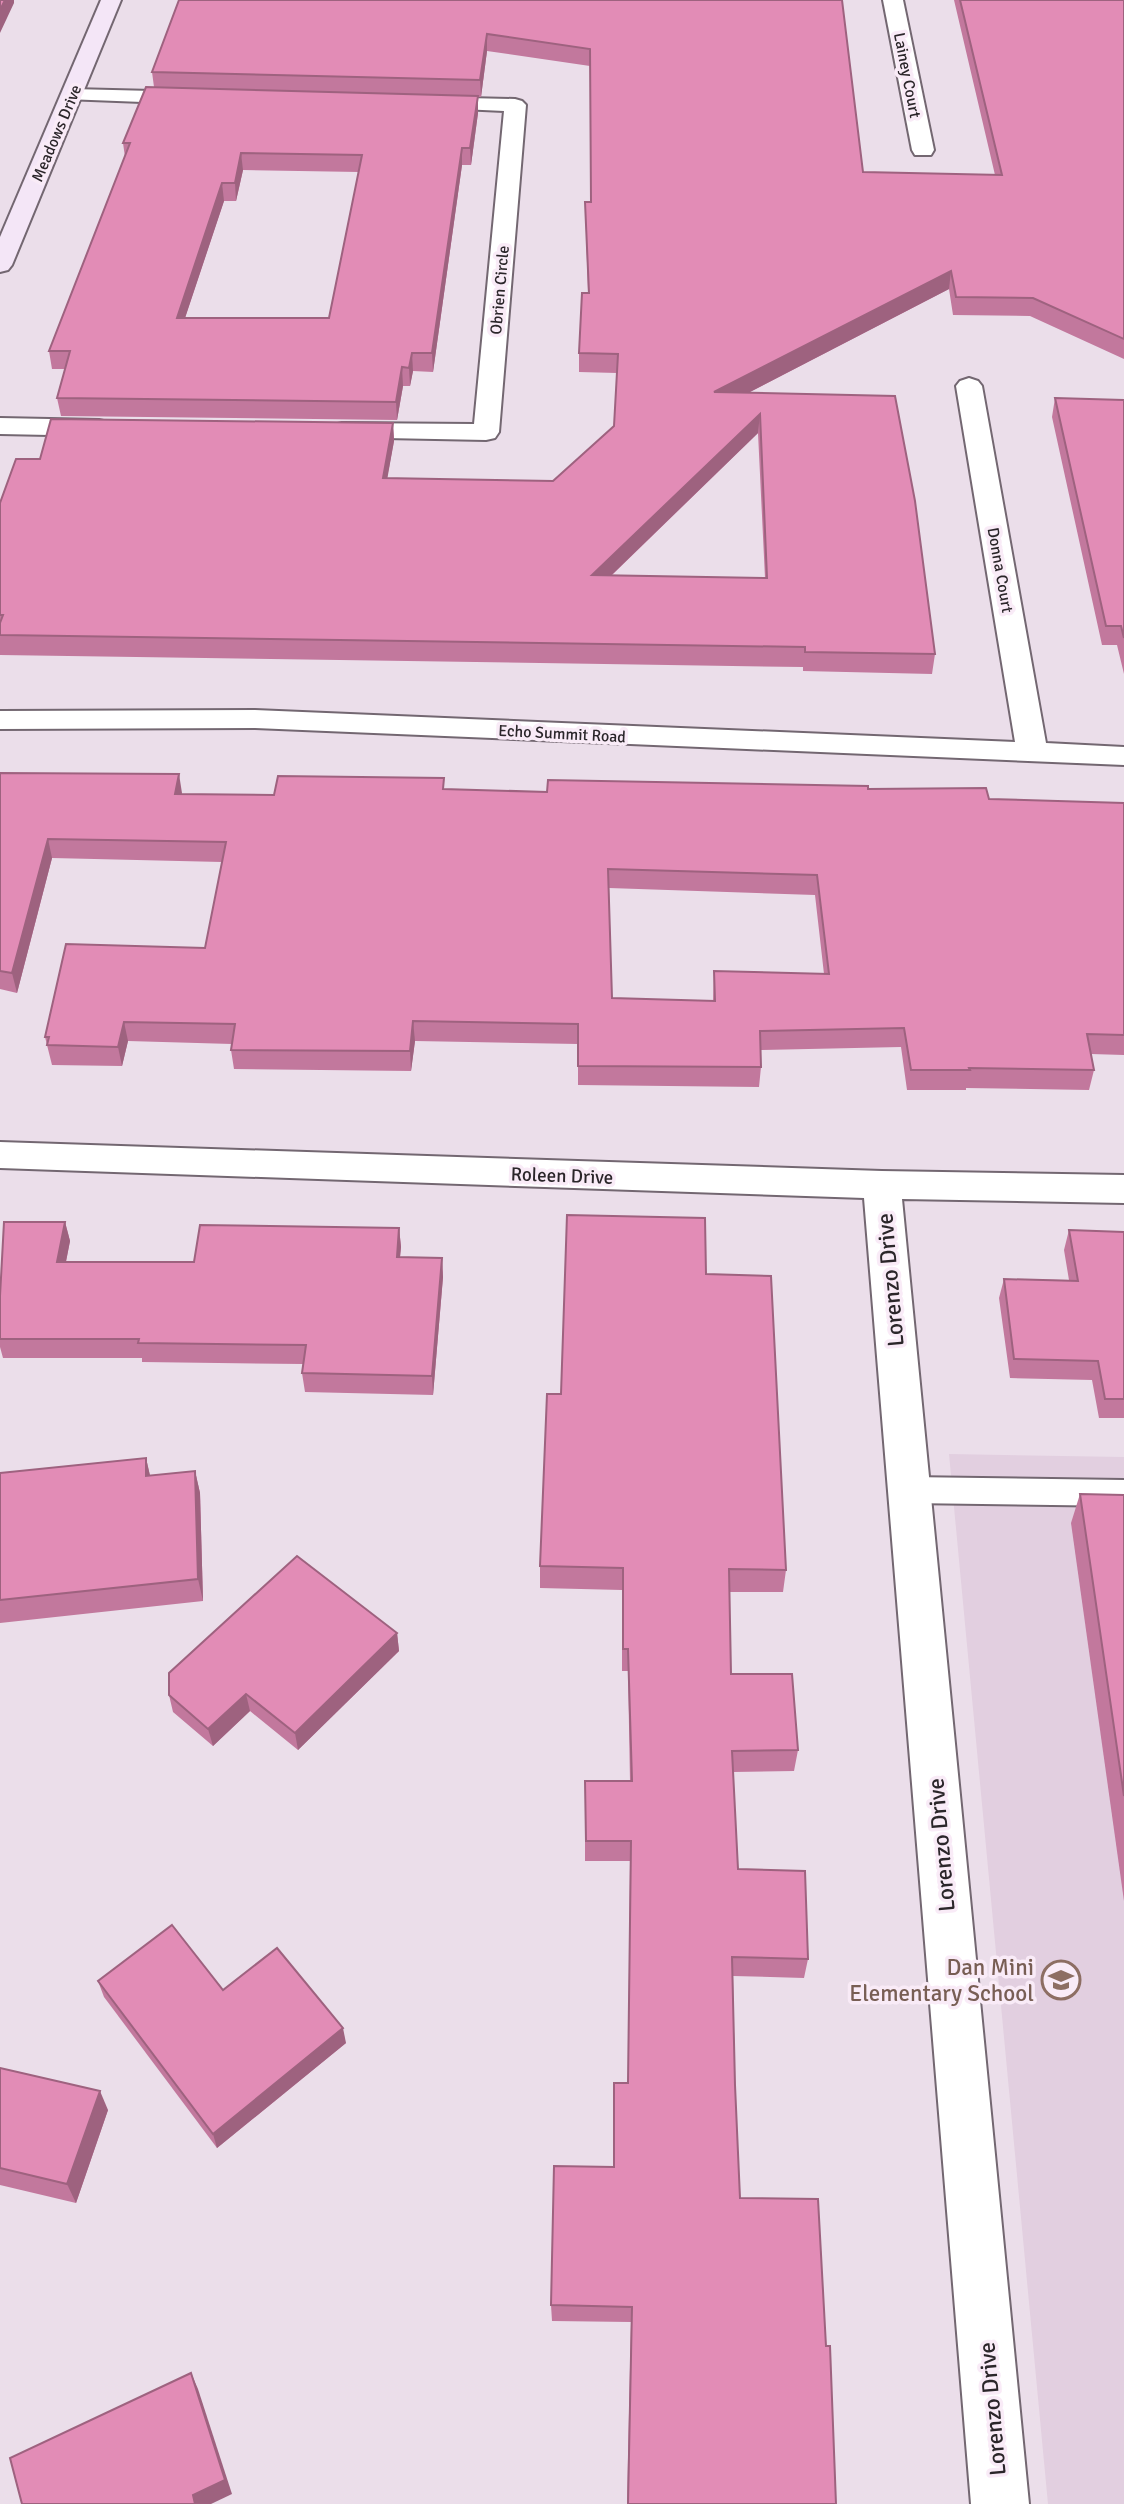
<svg xmlns="http://www.w3.org/2000/svg" width="1124" height="2504" font-family="Signika,sans-serif">
	<rect width="100%" height="100%" fill="#ebdeea"/>
	<path fill="#e2cfe0" d="M949 1454 1124 1457V2504H1048Z"/>
	<g fill="none" stroke-linecap="round" stroke-linejoin="round">
		<defs>
			<path id="lane" d="M909 1477 1124 1480V1506L909 1503 898 1499 894 1490 898 1481Z"/>
			<g id="street">
				<path d="M883 0H903L934 150 931 155H915L912 150Z"/>
				<path d="M72 89 194 92 201 94 205 98 201 102 194 104 65 99 61 95 65 91Z"/>
				<path d="M425 97 515 99 522 101 526 105 499 432 495 438 486 440 333 437 329 431 333 425 342 423 474 424 504 111 418 107 414 103 418 99Z"/>
				<path d="M969 378 978 381 982 386 1046 743 1124 747V765L255 728 0 729V711L255 710 1015 742 956 386 960 381Z"/>
				<path d="M0 418 99 420 108 422 112 428 108 434 99 436 0 434Z"/>
				<path d="M0 1142 882 1171 1124 1175V1203L902 1199 1029 2504H971L864 1198 0 1168Z"/>
			</g>
			<path id="secondary" d="M101 0H121L12 265 8 270 0 272V237Z"/>
		</defs>
		<use href="#lane" stroke="#736771" stroke-width="4"/>
		<use href="#street" stroke="#736771" stroke-width="4"/>
		<use href="#secondary" stroke="#736771" stroke-width="4"/>
		<use href="#lane" fill="#fff" fill-rule="evenodd"/>
		<use href="#street" fill="#fff" fill-rule="evenodd"/>
		<use href="#secondary" fill="#f4e6f7" fill-rule="evenodd"/>
	</g>
	<g fill="#c2789d" fill-rule="evenodd">
		<path d="M179 0H842L863 172 995 175 954 0H1124V359L1030 316 953 315 949 289 748 393 935 654 932 674 803 671V667L0 655V503L40 459 393 423 394 441 387 478 553 481 614 426 617 373 579 372V353L588 293 585 202H590V66L487 51 481 97H478V113L471 165H462L433 372 413 371 410 386H403L397 420 61 416 57 398 65 369H52L49 351 125 157 123 143 154 87 152 72ZM243 170 359 172 329 318H185L224 201H236ZM758 433 765 578 612 575Z"/>
		<path d="M1055 398 1124 400V674L1117 645H1102L1052 417Z"/>
		<path d="M0 773 182 794 274 795 445 789 547 792 868 789 989 799 1124 803V1055L1091 1054 1094 1070 1089 1090 966 1088V1090H907L901 1047 761 1050V1067L759 1087 578 1085V1044L415 1041 411 1071 234 1069 231 1050 232 1044 128 1041 122 1066 52 1065 45 1037 205 948 222 862 52 858 17 993 0 989ZM609 888 815 895 824 974 714 971 713 1001 612 998Z"/>
		<path d="M65 1222 70 1241 66 1262H194L399 1228 401 1247 400 1257 442 1258 443 1277 433 1395 305 1392 302 1373 303 1364 142 1362V1358H3L0 1347V1296Z"/>
		<path d="M1069 1230 1124 1232V1418H1099L1092 1380 1010 1378 999 1298 1004 1279 1069 1280 1064 1250Z"/>
		<path d="M706 1274 786 1570 783 1592H729L731 1674 798 1750 794 1771 733 1772 738 1869 808 1959 804 1978 733 1976 735 2085 740 2198 826 2346 836 2504H627L631 2322 552 2321 551 2305 613 2167 614 2083H628L630 1861H585V1781H630L628 1671H622V1590L540 1588V1566L561 1394Z"/>
		<path d="M146 1458 150 1476 195 1471 200 1493 203 1601 0 1623V1473Z"/>
		<path d="M1080 1494 1124 1495V1901L1071 1523Z"/>
		<path d="M397 1633 399 1651 298 1750 250 1711 213 1746 173 1712 169 1695Z"/>
		<path d="M98 1981 346 2043 217 2148 104 1997Z"/>
		<path d="M0 2068 108 2110 76 2203 0 2185V2186Z"/>
	</g>
	<g fill="#9e627f">
		<path d="M5 0H14V3L0 33V10Z"/>
		<path d="M487 34V51L481 97 480 80Z"/>
		<path d="M478 96V113L471 165 470 148Z"/>
		<path d="M462 148V165L433 372 432 353Z"/>
		<path d="M241 153 243 170 236 201 235 183Z"/>
		<path d="M222 183 224 201 179 336 177 318Z"/>
		<path d="M951 271 949 289 713 411 714 392Z"/>
		<path d="M412 353 413 371 410 386 409 368Z"/>
		<path d="M402 367 403 386 397 420 396 402Z"/>
		<path d="M760 414 758 433 592 594V575Z"/>
		<path d="M393 423 394 441 384 497 383 478Z"/>
		<path d="M179 774 182 793 178 814 175 794Z"/>
		<path d="M48 839 52 858 17 993 12 973Z"/>
		<path d="M413 1021 415 1041 411 1071 410 1051Z"/>
		<path d="M124 1022 128 1041 122 1066 118 1047Z"/>
		<path d="M65 1222 70 1241 62 1281 57 1262Z"/>
		<path d="M399 1228 401 1247 398 1277 397 1257Z"/>
		<path d="M442 1258 443 1277 433 1395 432 1376Z"/>
		<path d="M146 1458 151 1480 146 1476Z"/>
		<path d="M195 1471 200 1493 203 1601 198 1579Z"/>
		<path d="M397 1633 399 1651 298 1750 295 1733Z"/>
		<path d="M246 1694 250 1711 213 1746 208 1729Z"/>
		<path d="M343 2028 346 2043 217 2148 213 2134Z"/>
		<path d="M100 2091 108 2110 76 2203 67 2184Z"/>
		<path d="M191 2373 198 2389 232 2494 211 2504H195L193 2495Z"/>
	</g>
	<g fill="#e28cb6" stroke="#9e627f" stroke-width="2" fill-rule="evenodd">
		<path d="M0 0H5L0 10Z"/>
		<path d="M179 0H842L863 172 1002 175 960 0H1124V339L1033 298 956 297 951 271 714 392 895 396 915 501 935 654 805 652V647L0 635V623L3 615H0V503L16 459H40L51 419 393 423 383 478 553 481 614 426 618 354 579 353 582 293H589L585 202H591L590 49 487 34 480 80 152 72ZM760 414 767 578 592 575Z"/>
		<path d="M146 87 478 96 470 148H462L432 353H412L409 368 402 367 396 402 57 398 70 351H49L130 143H123ZM241 153 362 155 329 318H177L222 183H235Z"/>
		<path d="M1055 398 1124 400V638L1121 626H1106Z"/>
		<path d="M0 773 179 774 175 794 274 795 278 776 444 778 443 789 547 792 548 780 868 786V789L986 788 989 799 1124 803V1035L1087 1034 1094 1070 969 1068 970 1070H911L904 1028 760 1031 761 1067 578 1066V1024L413 1021 410 1051 231 1050 235 1024 124 1022 118 1047 47 1045 49 1037H45L66 944 205 948 226 842 48 839 12 973 0 971ZM608 869 817 875 829 974 714 971 715 1001 612 998Z"/>
		<path d="M567 1215 705 1218 706 1274 771 1276 786 1570 729 1569 731 1674H792L798 1750 732 1751 738 1869 805 1871 808 1959 732 1957 735 2085 740 2198 818 2199 826 2346H830L836 2504H628L632 2307 551 2305 554 2166 614 2167V2083H628L631 1841H586L585 1781H632L628 1649H623V1568L540 1566 547 1394H561Z"/>
		<path d="M4 1222H65L57 1262H194L200 1225 399 1228 397 1257 442 1258 432 1376 302 1373 306 1345 138 1343 139 1339H0V1296Z"/>
		<path d="M1069 1230 1124 1232V1399H1105L1098 1361 1014 1359 1004 1279 1078 1281Z"/>
		<path d="M146 1458V1476L195 1471 198 1579 0 1600V1473Z"/>
		<path d="M1080 1494 1124 1495V1796Z"/>
		<path d="M297 1556 397 1633 295 1733 246 1694 208 1729 169 1695V1673Z"/>
		<path d="M172 1925 223 1990 277 1948 343 2028 213 2134 98 1981Z"/>
		<path d="M0 2068 100 2091 67 2184 0 2168Z"/>
		<path d="M191 2373 225 2480 193 2495 195 2504H22L10 2458Z"/>
	</g>
	<defs>
		<symbol id="school-ring" viewBox="-11 -11 22 22"><circle r="9.5" fill="#f9ebf7" stroke="#8d6e63" stroke-width="1.5"/><path d="M0-5L7-2L0 1L-7-2ZM-4 1L0 2.5L4 1V4Q0 6-4 4Z" fill="#8d6e63"/></symbol>
	</defs>
	<g fill-rule="evenodd">
		<use href="#school-ring" x="1039" y="1958" width="44" height="44"/>
	</g>
	<g text-anchor="middle" stroke-width="7" stroke-linejoin="round" paint-order="stroke">
		<g font-size="16" fill="#2b262a" stroke="#f9ebf7">
			<text transform="translate(908 75) rotate(79)" y="6">Lainey Court</text>
			<text transform="translate(56 133) rotate(-67)" y="6">Meadows Drive</text>
			<text transform="translate(499 290) rotate(-85)" y="6">Obrien Circle</text>
			<text transform="translate(1001 570) rotate(80)" y="6">Donna Court</text>
			<text transform="translate(562 733) rotate(3)" y="6">Echo Summit Road</text>
		</g>
		<g font-size="19" fill="#2b262a" stroke="#f9ebf7">
			<text transform="translate(562 1175) rotate(2)" y="7">Roleen Drive</text>
		</g>
		<g font-size="23" fill="#2b262a" stroke="#f9ebf7">
			<text transform="translate(890 1280) rotate(-95)" y="8">Lorenzo Drive</text>
			<text transform="translate(941 1845) rotate(-95)" y="8">Lorenzo Drive</text>
			<text transform="translate(992 2409) rotate(-95)" y="8">Lorenzo Drive</text>
		</g>
		<g font-size="23" fill="#785e54" stroke="#f9ebf7" text-anchor="end">
			<text x="1034" y="1975">Dan Mini<tspan x="1034" dy="26">Elementary School</tspan></text>
		</g>
	</g>
</svg>
